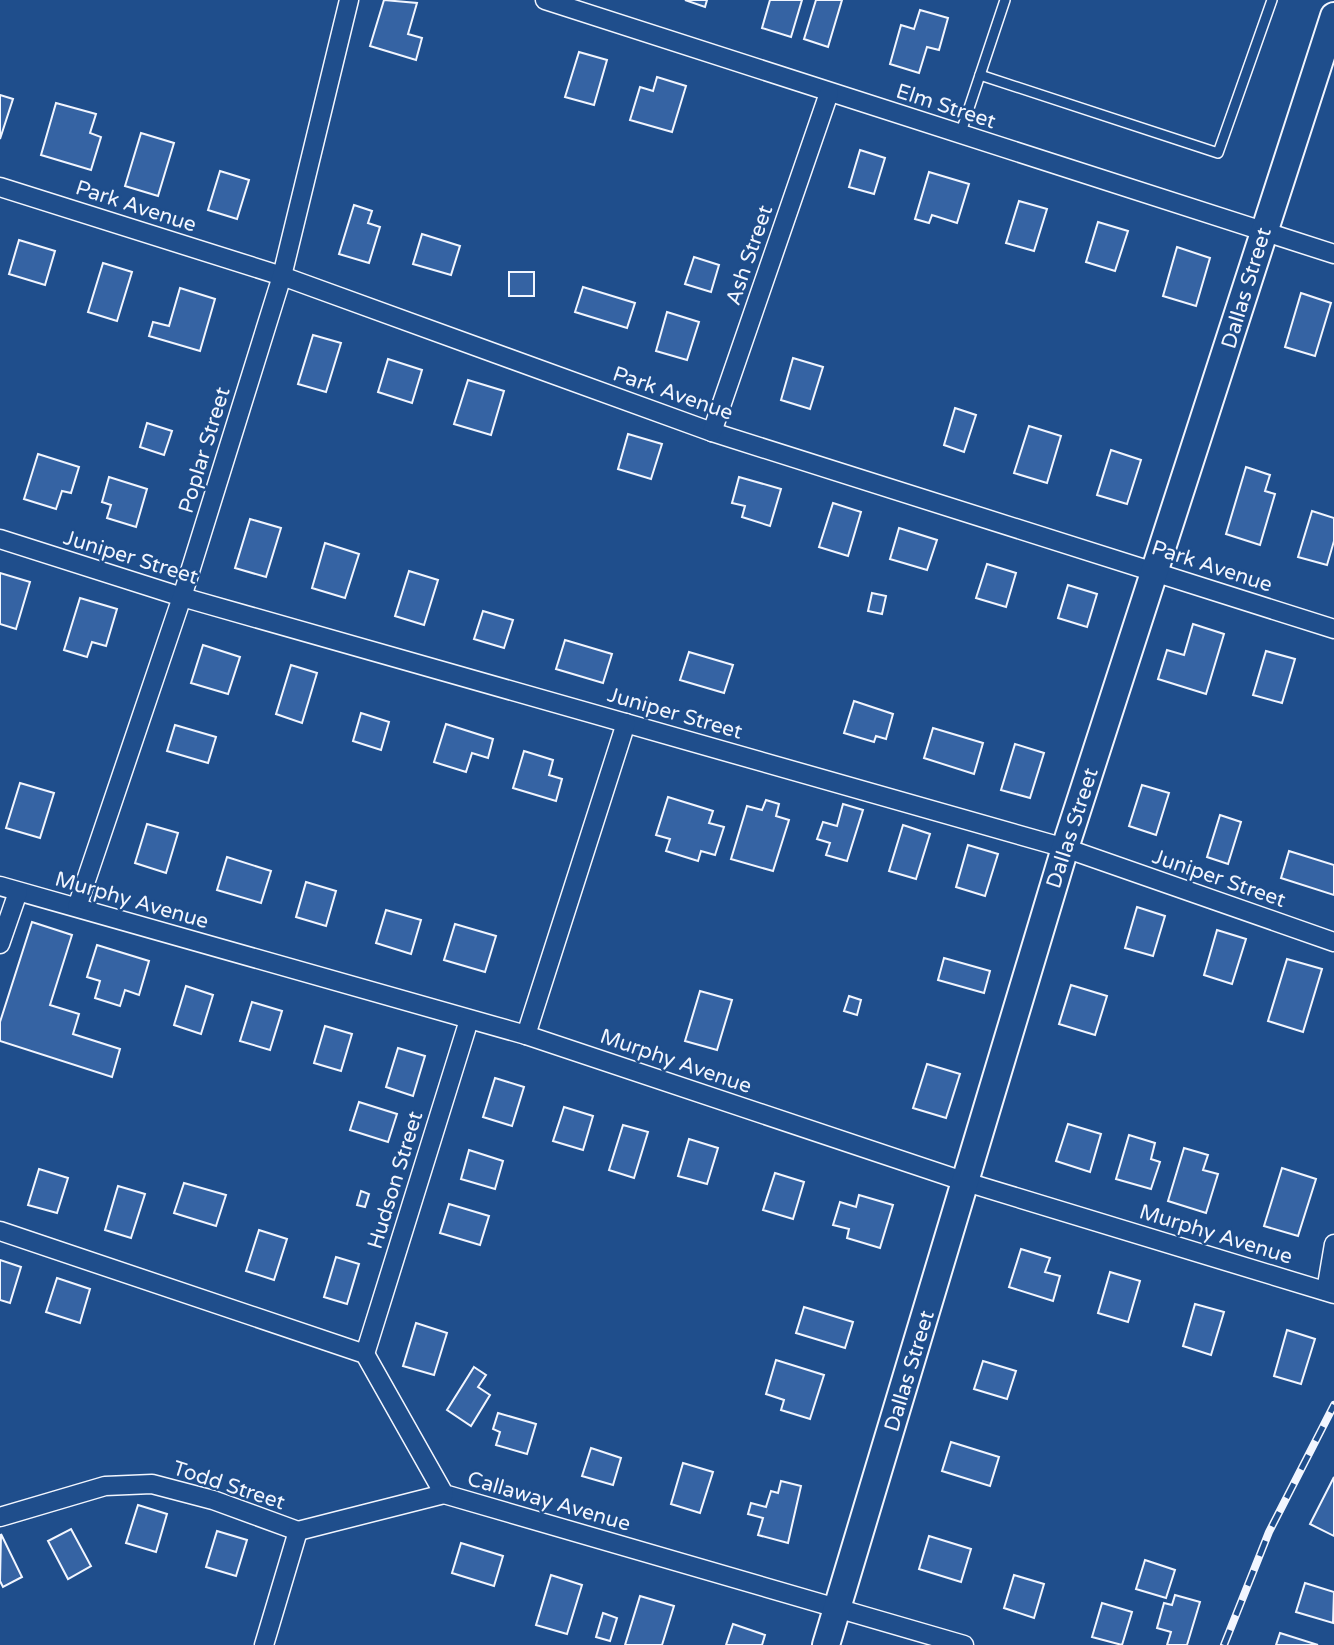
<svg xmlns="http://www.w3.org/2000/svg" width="1334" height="1645" font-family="'Varela Round',sans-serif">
	<rect width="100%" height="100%" fill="#1f4e8c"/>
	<g fill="#3563a3" stroke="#f2f6ff" stroke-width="2">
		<path d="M384 0 417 3 408 34 422 38 416 60 370 46Z"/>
		<path d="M685 0H707L705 7Z"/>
		<path d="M770 0H802L791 37 762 28Z"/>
		<path d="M816 0H842L828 47 804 39Z"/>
		<path d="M920 10 948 18 939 50 927 47 919 73 890 64 901 25 914 29Z"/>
		<path d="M579 52 607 60 594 105 565 97Z"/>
		<path d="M657 77 686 86 672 132 630 120 640 87 653 91Z"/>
		<path d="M0 95 13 99 0 139Z"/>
		<path d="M56 103 96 114 90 133 101 137 91 170 41 155Z"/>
		<path d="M141 133 174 143 158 196 125 186Z"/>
		<path d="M860 150 885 158 874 194 849 187Z"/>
		<path d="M220 171 249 180 237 219 208 210Z"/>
		<path d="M929 172 969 184 957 223 932 215 929 223 915 219Z"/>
		<path d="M1019 201 1047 209 1034 251 1006 243Z"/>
		<path d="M354 205 372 211 368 223 380 227 369 263 339 254Z"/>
		<path d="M1098 222 1128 231 1115 271 1086 262Z"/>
		<path d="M422 234 460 246 451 275 413 264Z"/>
		<path d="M19 240 55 251 45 285 9 274Z"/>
		<path d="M1177 247 1210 258 1196 306 1163 296Z"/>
		<path d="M694 257 719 265 711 292 685 284Z"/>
		<path d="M103 263 132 272 117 321 88 312Z"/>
		<rect x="509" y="272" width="25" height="24"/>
		<path d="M583 287 635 303 627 328 575 312Z"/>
		<path d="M180 288 215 299 200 351 149 336 153 322 169 326Z"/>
		<path d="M1301 293 1331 303 1315 356 1285 347Z"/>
		<path d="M667 312 699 322 687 360 656 351Z"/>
		<path d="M313 335 341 343 326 392 298 384Z"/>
		<path d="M793 358 823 367 810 409 781 400Z"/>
		<path d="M388 359 422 370 412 403 378 392Z"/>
		<path d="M468 380 504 391 491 435 454 424Z"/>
		<path d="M955 408 976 415 964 452 944 445Z"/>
		<path d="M147 423 172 431 164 455 140 447Z"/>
		<path d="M1029 426 1061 436 1047 483 1014 473Z"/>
		<path d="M628 434 662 444 651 479 618 469Z"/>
		<path d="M1111 450 1141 460 1127 504 1097 495Z"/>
		<path d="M38 454 79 467 71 493 62 491 56 509 24 499Z"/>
		<path d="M1246 467 1270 475 1265 491 1275 494 1260 545 1226 534Z"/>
		<path d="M109 477 147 489 136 527 107 518 111 505 102 502Z"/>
		<path d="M739 477 781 489 770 526 742 517 745 506 732 503Z"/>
		<path d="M833 503 861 512 848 556 819 547Z"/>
		<path d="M1312 511 1334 518V541L1327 565 1298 557Z"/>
		<path d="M250 519 281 528 266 577 235 568Z"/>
		<path d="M899 528 937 540 927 570 890 559Z"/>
		<path d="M325 543 359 554 345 598 312 588Z"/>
		<path d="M987 564 1016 573 1006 607 976 598Z"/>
		<path d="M409 571 438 580 424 625 395 616Z"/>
		<path d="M0 573 30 582 16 629 0 624Z"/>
		<path d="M1068 585 1097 594 1087 627 1058 618Z"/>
		<path d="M872 593 886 596 882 614 868 611Z"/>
		<path d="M80 598 117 609 106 646 92 642 87 657 64 650Z"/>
		<path d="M483 611 513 620 504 648 474 639Z"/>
		<path d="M1193 624 1224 634 1206 694 1158 679 1167 650 1184 655Z"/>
		<path d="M565 640 612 654 603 683 556 669Z"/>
		<path d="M203 645 240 657 228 694 191 683Z"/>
		<path d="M1266 651 1295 659 1282 703 1253 695Z"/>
		<path d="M689 652 733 665 724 693 680 680Z"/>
		<path d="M291 665 317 673 302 723 276 714Z"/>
		<path d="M854 701 893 714 886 739 876 736 874 742 844 733Z"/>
		<path d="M361 713 389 722 381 750 353 741Z"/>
		<path d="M446 724 493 739 488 758 472 753 466 772 434 762Z"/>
		<path d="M175 725 216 737 208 763 167 751Z"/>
		<path d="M933 728 983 743 974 774 924 758Z"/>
		<path d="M1015 744 1044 753 1030 798 1001 790Z"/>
		<path d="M524 751 553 760 549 775 562 779 556 801 513 788Z"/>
		<path d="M20 783 54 793 40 838 6 828Z"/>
		<path d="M1142 785 1169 793 1156 835 1129 826Z"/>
		<path d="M668 797 713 811 709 823 724 827 715 855 701 851 698 861 666 851 670 839 656 835Z"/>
		<path d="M766 800 779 804 776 816 789 820 773 871 731 859 747 806 762 810Z"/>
		<path d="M843 804 863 810 847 861 826 855 830 843 817 839 823 822 837 826Z"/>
		<path d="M1220 815 1241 822 1228 864 1207 857Z"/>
		<path d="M147 824 178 833 166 873 135 863Z"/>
		<path d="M903 825 930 834 916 879 889 871Z"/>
		<path d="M968 845 998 854 985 896 956 887Z"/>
		<path d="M1289 851 1334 865V895L1281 878Z"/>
		<path d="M227 857 271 871 261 903 217 890Z"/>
		<path d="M306 882 336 891 326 926 296 917Z"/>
		<path d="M1137 907 1165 916 1153 956 1125 948Z"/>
		<path d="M386 910 421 920 411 954 376 943Z"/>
		<path d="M32 922 72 935 50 1005 79 1014 73 1034 120 1049 112 1077 0 1041V1022Z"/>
		<path d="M455 924 496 936 485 972 444 960Z"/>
		<path d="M1217 930 1246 939 1232 984 1204 975Z"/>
		<path d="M97 945 149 961 139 995 125 990 120 1006 95 998 100 981 87 977Z"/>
		<path d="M944 958 990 971 984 993 938 980Z"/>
		<path d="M1287 959 1322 969 1303 1032 1268 1021Z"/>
		<path d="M1071 985 1107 996 1095 1035 1059 1024Z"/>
		<path d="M186 986 213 995 201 1034 174 1025Z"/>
		<path d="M700 991 732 1000 717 1050 685 1041Z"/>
		<path d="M849 996 861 1000 857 1015 844 1011Z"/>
		<path d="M252 1002 282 1011 270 1050 240 1041Z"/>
		<path d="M325 1026 352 1034 341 1071 314 1063Z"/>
		<path d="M398 1048 425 1056 413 1096 386 1087Z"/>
		<path d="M927 1064 960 1074 946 1118 913 1108Z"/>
		<path d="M495 1078 524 1087 512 1126 483 1117Z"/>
		<path d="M359 1102 397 1114 388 1142 350 1130Z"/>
		<path d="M564 1107 593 1116 583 1150 553 1141Z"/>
		<path d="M1068 1124 1101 1134 1090 1172 1056 1161Z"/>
		<path d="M623 1125 648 1132 634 1178 609 1170Z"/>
		<path d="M1129 1135 1155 1143 1151 1159 1160 1162 1151 1189 1116 1179Z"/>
		<path d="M689 1139 718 1148 707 1184 678 1176Z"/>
		<path d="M1184 1148 1208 1155 1203 1170 1218 1174 1206 1213 1168 1201Z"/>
		<path d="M469 1150 503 1161 495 1189 461 1179Z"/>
		<path d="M1282 1168 1316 1179 1298 1236 1264 1226Z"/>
		<path d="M39 1169 68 1178 57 1213 28 1205Z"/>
		<path d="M775 1173 804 1182 793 1219 763 1210Z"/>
		<path d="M184 1183 226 1195 216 1226 174 1213Z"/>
		<path d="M118 1186 145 1194 131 1238 105 1230Z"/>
		<path d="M361 1191 369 1194 365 1207 357 1205Z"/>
		<path d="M859 1195 893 1205 880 1248 847 1238 849 1229 833 1225 840 1202 856 1207Z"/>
		<path d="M449 1204 489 1216 480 1245 440 1233Z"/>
		<path d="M259 1230 287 1239 274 1280 246 1271Z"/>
		<path d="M1021 1249 1050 1258 1045 1272 1060 1276 1053 1301 1009 1287Z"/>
		<path d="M336 1257 359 1264 347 1304 324 1297Z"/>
		<path d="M0 1260 21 1267 10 1303 0 1300Z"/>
		<path d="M1110 1272 1140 1281 1128 1322 1098 1313Z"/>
		<path d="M57 1278 90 1289 80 1323 46 1312Z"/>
		<path d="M1195 1304 1224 1312 1211 1355 1183 1346Z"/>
		<path d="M804 1307 853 1322 845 1348 796 1333Z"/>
		<path d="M416 1323 447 1333 434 1375 403 1366Z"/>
		<path d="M1287 1330 1315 1339 1301 1384 1274 1376Z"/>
		<path d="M776 1360 824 1375 810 1419 781 1410 784 1400 766 1394Z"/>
		<path d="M983 1361 1016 1371 1007 1399 974 1389Z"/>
		<path d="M474 1367 486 1375 478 1387 490 1395 471 1426 447 1410Z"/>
		<path d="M498 1413 536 1424 527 1454 496 1445 500 1432 493 1429Z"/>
		<path d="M951 1442 999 1457 990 1486 942 1471Z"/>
		<path d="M591 1448 621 1458 613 1485 582 1476Z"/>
		<path d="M683 1463 713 1472 700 1513 671 1504Z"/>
		<path d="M1334 1477V1536L1310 1524Z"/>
		<path d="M781 1481 801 1486 788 1543 758 1535 763 1518 748 1514 751 1503 766 1507 771 1491 778 1493Z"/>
		<path d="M138 1505 167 1514 156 1552 126 1543Z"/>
		<path d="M71 1529 91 1566 68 1579 48 1541Z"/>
		<path d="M217 1531 247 1540 236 1576 206 1567Z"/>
		<path d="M1 1534 22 1577 3 1587 0 1581Z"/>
		<path d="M929 1536 971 1549 961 1582 919 1569Z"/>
		<path d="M461 1543 503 1556 494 1586 452 1573Z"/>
		<path d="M1145 1560 1175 1570 1166 1598 1136 1589Z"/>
		<path d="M551 1575 582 1585 567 1634 536 1625Z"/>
		<path d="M1014 1575 1044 1584 1034 1618 1004 1608Z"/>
		<path d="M1305 1583 1334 1592 1333 1623 1296 1612Z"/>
		<path d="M1175 1595 1200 1602 1187 1645H1167L1171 1632 1157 1628 1164 1603 1172 1605Z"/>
		<path d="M640 1596 674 1606 662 1645H625Z"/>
		<path d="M1102 1603 1132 1612 1122 1645 1092 1637Z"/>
		<path d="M603 1613 617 1618 610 1641 596 1637Z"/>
		<path d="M733 1624 765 1635 762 1645H726Z"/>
		<path d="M1280 1633 1318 1645H1276Z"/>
	</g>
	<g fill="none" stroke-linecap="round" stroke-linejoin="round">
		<defs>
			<g id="lane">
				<path d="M980 75 1218 153 1272 0"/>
				<path d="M960 135 1005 0"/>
			</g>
			<g id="street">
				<path d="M545 0 1334 254"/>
				<path d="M0 187 282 276 712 432 1334 629"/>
				<path d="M712 432 829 93"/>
				<path d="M0 539 182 597 1065 848 1334 942"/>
				<path d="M0 886 526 1035 966 1182 1334 1294"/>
				<path d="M77 907 182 597 282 276 349 0"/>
				<path d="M0 944 18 892"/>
				<path d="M526 1035 626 723"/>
				<path d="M0 1231 365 1354 444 1494 964 1645"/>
				<path d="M1326 1291 1334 1244"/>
				<path d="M365 1354 469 1020"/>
				<path d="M0 1517 105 1486 152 1484 213 1500 298 1531 444 1494"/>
				<path d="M264 1645 298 1531"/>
			</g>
			<path id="secondary" d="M826 1645 1065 848 1334 16"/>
		</defs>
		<use href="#lane" stroke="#f2f6ff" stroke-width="12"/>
		<use href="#street" stroke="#f2f6ff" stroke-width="21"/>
		<use href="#secondary" stroke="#f2f6ff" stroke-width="30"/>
		<use href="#lane" stroke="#1f4e8c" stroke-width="9"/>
		<use href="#street" stroke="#1f4e8c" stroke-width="18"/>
		<use href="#secondary" stroke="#1f4e8c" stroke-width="26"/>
		<defs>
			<path id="rail" d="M1224 1645 1269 1532 1334 1405"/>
		</defs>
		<use href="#rail" stroke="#f2f6ff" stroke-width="8"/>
		<use href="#rail" stroke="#1f4e8c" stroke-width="5" stroke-dasharray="16" stroke-linecap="butt"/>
	</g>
	<g text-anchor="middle" stroke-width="5" stroke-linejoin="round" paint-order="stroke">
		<g font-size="21" fill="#f2f6ff" stroke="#1f4e8c">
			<text transform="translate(946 106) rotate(18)" y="7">Elm Street</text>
			<text transform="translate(136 206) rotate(18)" y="7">Park Avenue</text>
			<text transform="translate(749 255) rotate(-71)" y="7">Ash Street</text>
			<text transform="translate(1246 288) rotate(-73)" y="7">Dallas Street</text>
			<text transform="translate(673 393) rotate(19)" y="7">Park Avenue</text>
			<text transform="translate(204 450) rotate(-73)" y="7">Poplar Street</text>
			<text transform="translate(131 557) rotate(17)" y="7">Juniper Street</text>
			<text transform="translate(1212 566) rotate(18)" y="7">Park Avenue</text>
			<text transform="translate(675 713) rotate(16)" y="7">Juniper Street</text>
			<text transform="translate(1072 828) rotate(-72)" y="7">Dallas Street</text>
			<text transform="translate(1219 878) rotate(19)" y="7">Juniper Street</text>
			<text transform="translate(132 900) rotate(16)" y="7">Murphy Avenue</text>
			<text transform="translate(676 1061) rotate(19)" y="7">Murphy Avenue</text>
			<text transform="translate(395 1180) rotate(-73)" y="7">Hudson Street</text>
			<text transform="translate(1216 1234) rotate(17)" y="7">Murphy Avenue</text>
			<text transform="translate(909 1371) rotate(-73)" y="7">Dallas Street</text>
			<text transform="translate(229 1485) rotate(18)" y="7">Todd Street</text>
			<text transform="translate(549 1501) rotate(16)" y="7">Callaway Avenue</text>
		</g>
	</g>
</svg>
